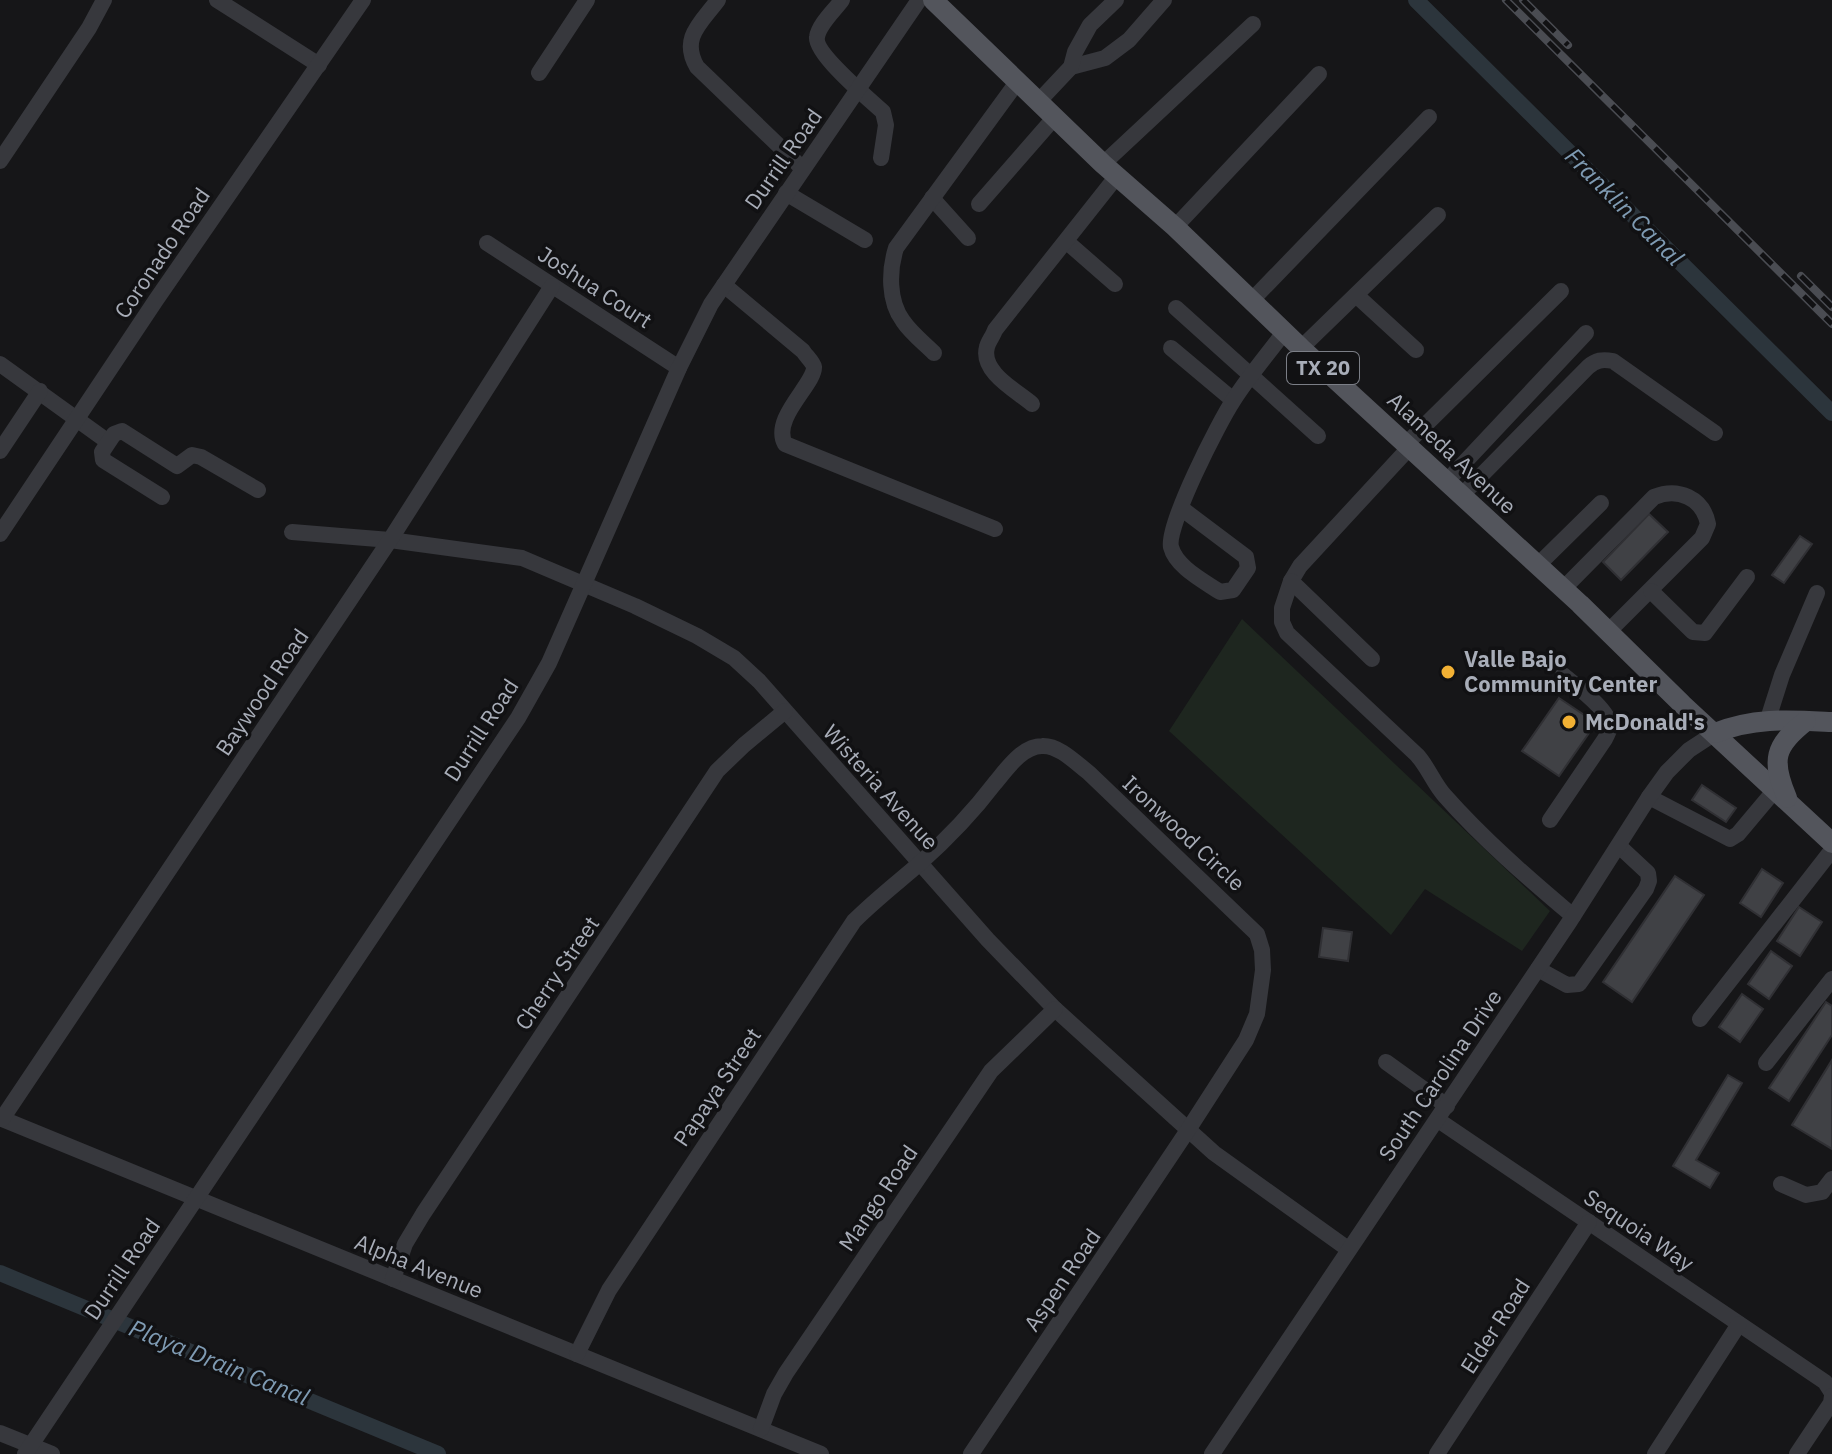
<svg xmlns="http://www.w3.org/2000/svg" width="1832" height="1454" font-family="'IBM Plex Sans',sans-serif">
	<rect width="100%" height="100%" fill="#161618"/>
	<path fill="#1e261f" d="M1242 619 1550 911 1522 951 1425 889 1391 935 1169 731Z"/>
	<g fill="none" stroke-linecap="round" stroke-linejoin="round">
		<g stroke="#2c353c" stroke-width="16">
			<path d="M1416 0 1832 413"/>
			<path d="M0 1273 438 1454"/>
		</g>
	</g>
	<g fill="#404145" stroke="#303034" stroke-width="2">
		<path d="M1649 514 1668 532 1621 580 1603 562Z"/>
		<path d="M1800 536 1812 544 1784 583 1772 575Z"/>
		<path d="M1559 698 1596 723 1559 776 1522 751Z"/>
		<path d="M1702 785 1736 808 1726 822 1692 800Z"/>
		<path d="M1762 869 1783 883 1761 917 1740 903Z"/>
		<path d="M1675 876 1704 895 1632 1002 1603 982Z"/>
		<path d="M1799 907 1822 922 1800 956 1777 941Z"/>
		<path d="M1323 928 1352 932 1348 961 1319 957Z"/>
		<path d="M1771 951 1792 966 1769 999 1748 984Z"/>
		<path d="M1742 994 1763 1009 1740 1042 1719 1027Z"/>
		<path d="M1826 1002 1832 1006V1035L1789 1101 1769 1088Z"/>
		<path d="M1832 1060V1149L1792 1125Z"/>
		<path d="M1728 1075 1742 1083 1696 1160 1719 1173 1710 1188 1673 1166Z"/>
	</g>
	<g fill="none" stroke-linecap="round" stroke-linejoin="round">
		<g stroke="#37383d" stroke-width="16">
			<path d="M217 0 319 65"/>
			<path d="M718 0C701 23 680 38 697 67L802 168"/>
			<path d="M842 0C835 10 819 24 817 37 814 53 870 100 883 112L886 125 881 158"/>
			<path d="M1071 67 1105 58 1129 40 1164 0"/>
			<path d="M539 73 587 0"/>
			<path d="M1039 101 1071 67 1075 52 1090 25 1116 0"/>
			<path d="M0 161 89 28 104 0"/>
			<path d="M1103 164 1253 24"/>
			<path d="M786 193 865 240"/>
			<path d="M932 198 968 238"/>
			<path d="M979 204 1055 117"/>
			<path d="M1175 227 1319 74"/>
			<path d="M1067 242 1115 284"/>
			<path d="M487 243 679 368"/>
			<path d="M724 285 803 351C806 356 813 362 814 367 815 384 771 418 785 444L995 529"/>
			<path d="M1356 295 1416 350"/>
			<path d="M1253 299 1429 117"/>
			<path d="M1176 308 1318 436"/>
			<path d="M1171 348 1233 400"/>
			<path d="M1301 348 1438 215"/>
			<path d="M934 353C924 343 911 333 903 321 888 301 889 270 896 248L1018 81"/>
			<path d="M0 364 107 441"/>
			<path d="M1032 404C1017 391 980 372 987 347 988 342 993 336 995 330L1117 176"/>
			<path d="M1406 444 1561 291"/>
			<path d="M1410 447 1300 566 1291 581 1282 608V622L1287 633 1417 755C1428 767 1434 784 1445 796 1483 839 1529 879 1573 916"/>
			<path d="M0 451 40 391"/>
			<path d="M1447 481 1586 333"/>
			<path d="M1462 495 1588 367C1596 360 1602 359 1613 361L1715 433"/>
			<path d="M162 497 103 460 102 452 114 434 122 431 177 466 192 455 201 457 258 490"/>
			<path d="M1181 508 1246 557 1248 568 1233 590 1220 592C1204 581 1176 567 1171 547 1166 526 1219 422 1233 401 1248 377 1268 354 1285 331"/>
			<path d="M292 532 390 540 522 558 635 606 697 636 734 658 759 681 988 940 1055 1009 1214 1153 1348 1249"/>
			<path d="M0 534 156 300 363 0"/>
			<path d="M1538 565 1601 503"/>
			<path d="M1291 581 1372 659"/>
			<path d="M1563 589 1654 497C1678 487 1703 498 1708 524L1702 538 1609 631"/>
			<path d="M1651 591 1693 632 1705 633 1747 577"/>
			<path d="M1768 719 1782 675 1817 593"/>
			<path d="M1649 797 1730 839 1738 834 1775 790"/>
			<path d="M1550 820 1605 739C1607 735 1609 731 1610 727 1611 711 1575 685 1563 675"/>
			<path d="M1538 969 1567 985 1579 984 1646 889 1649 881 1648 873 1619 846"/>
			<path d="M1700 1019 1832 850"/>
			<path d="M1386 1062 1447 1106"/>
			<path d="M1766 1063 1832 979"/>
			<path d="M0 1118 821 1454"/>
			<path d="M2 1119 390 540 552 286"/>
			<path d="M1438 1120 1825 1382 1832 1393"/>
			<path d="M1781 1184 1806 1195 1822 1192 1832 1179"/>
			<path d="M393 1279 405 1244 423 1214 717 771 744 745 785 711"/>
			<path d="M577 1354 609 1290 854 921C875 900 897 883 919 864 946 840 973 812 995 783 1006 770 1022 746 1042 746 1059 745 1076 763 1089 773L1257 934 1262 950 1263 970 1257 1014 1246 1040 1188 1130 971 1454"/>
			<path d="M761 1429 774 1394 786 1373 991 1071 1055 1009"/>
			<path d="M0 1433 52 1454"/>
			<path d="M25 1454 518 718 549 663 679 368 711 304 919 0"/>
			<path d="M1212 1454 1570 921 1649 797 1667 772 1689 750 1715 733"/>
			<path d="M1437 1454 1589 1222"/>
			<path d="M1655 1454 1739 1324"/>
			<path d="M1797 1454 1831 1403 1832 1396"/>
		</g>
		<g stroke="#53555c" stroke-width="20">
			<path d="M933 0 1103 164 1175 227 1301 348 1580 604 1682 704 1832 843"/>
			<path d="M1715 733C1754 717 1791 720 1832 722"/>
			<path d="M1787 798C1771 760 1774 746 1806 721"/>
		</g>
		<defs>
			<g id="rail">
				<path d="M1506 0 1832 324"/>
				<path d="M1523 0 1568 45"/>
				<path d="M1801 276 1832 307"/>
			</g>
		</defs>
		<use href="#rail" stroke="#4a4c52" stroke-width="8"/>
		<use href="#rail" stroke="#111113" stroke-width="5" stroke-dasharray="15" stroke-linecap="butt"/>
	</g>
	<g fill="#f2b134" stroke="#111113" stroke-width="3">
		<circle cx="1448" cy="672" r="8"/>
		<circle cx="1569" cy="722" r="8"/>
	</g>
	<g text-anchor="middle" stroke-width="7" stroke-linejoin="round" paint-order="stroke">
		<rect fill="#111113" stroke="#7b7e86" stroke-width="2" x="1287" y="352" width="72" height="32" rx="6"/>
		<g font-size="20" font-weight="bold" fill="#a8adb8">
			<text x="1323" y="375">TX 20</text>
		</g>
		<g font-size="22" fill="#a8adb8" stroke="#111113">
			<text transform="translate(783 159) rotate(-55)" y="8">Durrill Road</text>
			<text transform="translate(162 253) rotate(-56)" y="8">Coronado Road</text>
			<text transform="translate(595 287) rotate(33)" y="8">Joshua Court</text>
			<text transform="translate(1452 453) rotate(43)" y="8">Alameda Avenue</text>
			<text transform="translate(262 692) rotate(-56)" y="8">Baywood Road</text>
			<text transform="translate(481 730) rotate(-57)" y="8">Durrill Road</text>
			<text transform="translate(881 787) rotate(48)" y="8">Wisteria Avenue</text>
			<text transform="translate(1184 833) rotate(43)" y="8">Ironwood Circle</text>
			<text transform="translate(557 973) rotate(-56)" y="8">Cherry Street</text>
			<text transform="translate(1440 1075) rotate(-56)" y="8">South Carolina Drive</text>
			<text transform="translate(717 1087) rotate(-56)" y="8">Papaya Street</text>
			<text transform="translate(878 1198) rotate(-56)" y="8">Mango Road</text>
			<text transform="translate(1639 1230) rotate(34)" y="8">Sequoia Way</text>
			<text transform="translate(419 1266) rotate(22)" y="8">Alpha Avenue</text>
			<text transform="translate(122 1269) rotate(-56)" y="8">Durrill Road</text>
			<text transform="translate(1062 1280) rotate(-56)" y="8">Aspen Road</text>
			<text transform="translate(1495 1326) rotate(-57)" y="8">Elder Road</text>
		</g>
		<g font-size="22" font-weight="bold" fill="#a8adb8" stroke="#111113" text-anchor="start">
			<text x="1464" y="667">Valle Bajo<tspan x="1464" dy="25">Community Center</tspan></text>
			<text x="1585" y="730">McDonald's</text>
		</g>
		<g font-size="24" font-style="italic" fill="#7f9bb3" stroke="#111113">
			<text transform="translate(1624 207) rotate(45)" y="8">Franklin Canal</text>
			<text transform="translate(219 1363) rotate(22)" y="8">Playa Drain Canal</text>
		</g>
	</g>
</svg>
